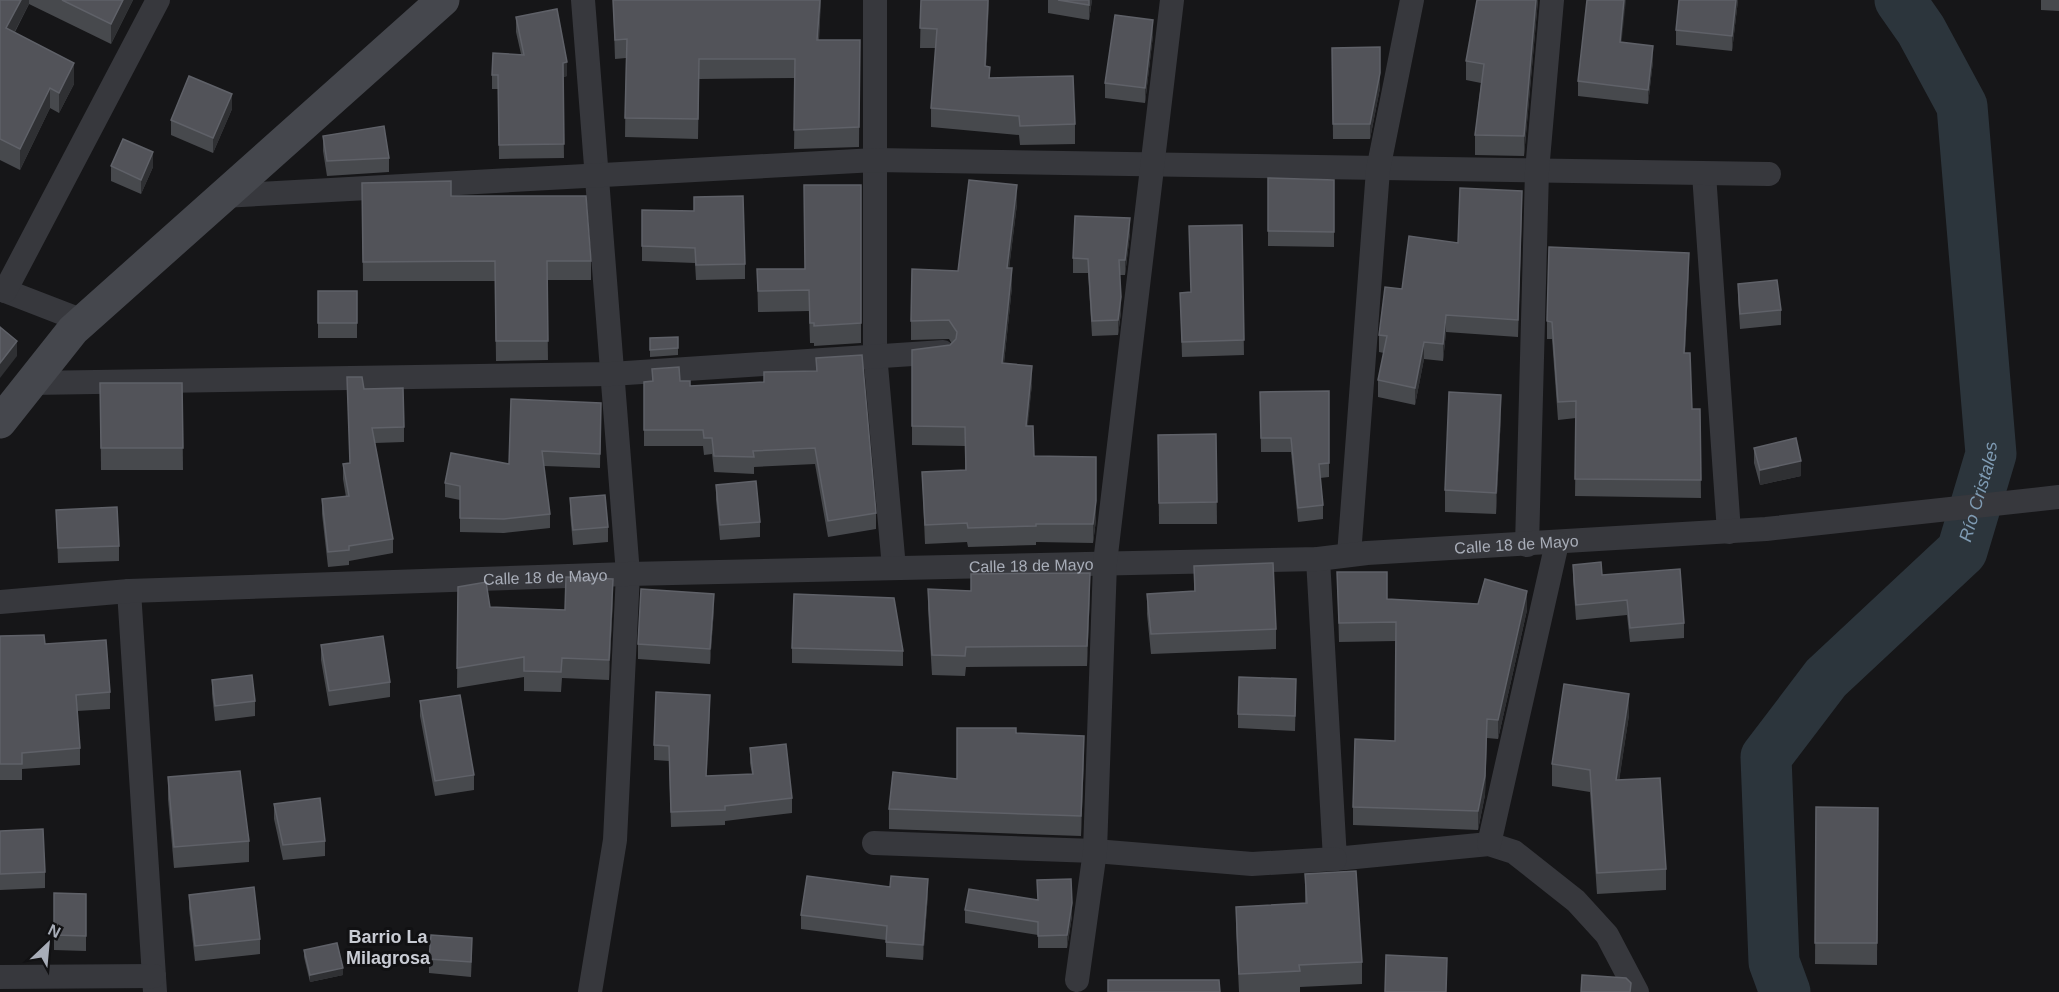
<svg xmlns="http://www.w3.org/2000/svg" width="2059" height="992" font-family="Helvetica,sans-serif">
	<rect width="100%" height="100%" fill="#161618"/>
	<g fill="none" stroke-linecap="round" stroke-linejoin="round">
		<path stroke="#2c353c" stroke-width="51" id="s1" d="M1785 992 1774 962 1766 757 1826 678 1962 551 1991 454 1962 106 1921 30 1900 0"/>
		<g stroke="#37383d" stroke-width="24">
			<path d="M583 0 628 574 615 840 590 992"/>
			<path d="M875 0V354L894 568"/>
			<path d="M1704 174 1729 532"/>
			<path d="M222 196 875 160 1769 174"/>
			<path d="M0 289 83 321"/>
			<path d="M5 291 158 0"/>
			<path d="M31 383 611 374 943 352"/>
			<path d="M1527 545 1537 171 1552 0"/>
			<path d="M1349 555 1378 170 1412 0"/>
			<path d="M1318 559 1335 859 1489 844 1514 852 1576 901 1607 935 1637 992"/>
			<path d="M129 591 155 992"/>
			<path id="s2" d="M0 602 129 591 628 574 1318 559 1367 553 1766 529 2059 497"/>
			<path d="M874 843 1095 851 1252 864 1335 859"/>
			<path d="M1489 844 1557 543"/>
			<path d="M0 977 154 976"/>
			<path d="M1077 980 1095 851 1105 563 1172 0"/>
		</g>
		<path stroke="#45474d" stroke-width="33" d="M0 422 73 330 443 0"/>
	</g>
	<g fill="#47494d">
		<path d="M0 0H133L111 44 29 4 15 32 74 84 59 113 50 108 20 170 0 160Z"/>
		<path d="M613 0H821L819 40H860L859 147 794 149 795 78 699 79 698 139 625 137 626 58 615 59Z"/>
		<path d="M921 0H989L986 66 990 78 1075 124V144L1020 145 1019 135 931 127V108L936 48H920Z"/>
		<path d="M1048 0H1092L1089 20 1048 13Z"/>
		<path d="M1538 0 1524 156 1475 155V135L1481 83 1466 80V61Z"/>
		<path d="M1738 0 1732 51 1676 45V30Z"/>
		<path d="M2041 0H2059V11L2041 10Z"/>
		<path d="M516 17 567 76 563 77 564 158 499 159 498 89H492V75L521 54 516 32Z"/>
		<path d="M1153 35 1145 103 1105 98V83Z"/>
		<path d="M1621 42 1653 61 1648 104 1578 96V81Z"/>
		<path d="M1332 48 1380 88 1370 139H1333Z"/>
		<path d="M232 109 213 153 171 135V120Z"/>
		<path d="M323 136 389 158V172L327 176 323 151Z"/>
		<path d="M111 166 153 167 141 194 111 181Z"/>
		<path d="M1268 178 1334 180V247L1268 246Z"/>
		<path d="M362 183 451 196 591 261V280H547L548 360 496 361 495 281H363Z"/>
		<path d="M861 185V343L814 346V343H810L809 311 758 312 757 269H805Z"/>
		<path d="M1017 204 1009 268 1012 287 1004 363 1032 384 1027 426 1034 456 1096 520 1093 543 1036 542V545L968 547 967 542 925 544 922 472 965 470V446L912 445V350L950 345 952 344 949 339 911 340V321L958 271Z"/>
		<path d="M1522 208 1518 337 1446 332 1443 361 1424 359 1415 405 1378 397V380L1384 353 1379 352V335L1402 289 1458 243Z"/>
		<path d="M642 210 745 264V279L696 280 695 263 642 261Z"/>
		<path d="M1242 225 1244 355 1182 357 1180 293 1191 292Z"/>
		<path d="M1130 233 1125 275H1120L1121 312 1118 335 1092 336 1088 273H1073V258Z"/>
		<path d="M1689 270 1685 353 1692 409H1700L1701 498 1575 496 1576 418 1558 420 1552 339H1547V321Z"/>
		<path d="M1738 284 1781 310V325L1740 329 1738 299Z"/>
		<rect x="318" y="291" width="39" height="47"/>
		<path d="M678 337V355L650 357V338Z"/>
		<path d="M816 358 876 513V529L828 537 815 464 754 467V474L714 472 712 454 704 455 703 446H644V382L652 381V369L690 386 764 382 816 371Z"/>
		<path d="M347 377 364 389 404 427V442L375 443 393 539V553L349 561V565L328 567 322 514V499L346 497 343 479V464L350 463Z"/>
		<path d="M100 383H182L183 470H101Z"/>
		<path d="M1329 391V477L1320 478 1323 505V519L1298 522 1291 452H1261L1260 392Z"/>
		<path d="M601 403 600 468 544 466 550 514V528L504 533 460 532V500L445 497V483L509 464Z"/>
		<path d="M1501 416 1496 514 1445 512V490Z"/>
		<path d="M1216 434 1217 524H1159L1158 435Z"/>
		<path d="M1754 448 1801 476 1760 485 1754 463Z"/>
		<path d="M716 485 760 522V537L720 540 716 500Z"/>
		<path d="M570 498 608 527V542L573 545 570 513Z"/>
		<path d="M56 510 119 546V561L58 563Z"/>
		<path d="M1573 565 1684 623V638L1630 642 1627 615 1576 620 1573 580Z"/>
		<path d="M1194 566 1276 629V649L1151 654 1147 614V594L1194 591Z"/>
		<path d="M1337 572 1387 599 1527 610 1498 739 1487 738 1485 795 1478 830 1353 825V807L1395 741 1396 641 1339 642Z"/>
		<path d="M458 587 490 607 565 610 613 599 609 680 562 678 561 692 524 691V677L457 688Z"/>
		<path d="M928 589 971 591 1090 593 1087 666 966 667 965 676 932 675 928 609Z"/>
		<path d="M714 609 710 664 638 659V644Z"/>
		<path d="M0 636 45 644 110 692V709L77 711 80 748V765L22 769V780H0Z"/>
		<path d="M321 645 390 682V697L329 706 321 660Z"/>
		<path d="M792 648 903 651V666L792 663Z"/>
		<path d="M212 680 255 701V716L215 721 212 694Z"/>
		<path d="M1296 694 1295 731 1238 728V714Z"/>
		<path d="M420 701 474 775V790L435 796 420 716Z"/>
		<path d="M710 710 706 776 752 774 750 763V748L792 798V813L725 821V825L671 827 669 761 654 760V745Z"/>
		<path d="M1629 715 1619 780 1666 869V890L1597 894 1590 792 1552 786V764Z"/>
		<path d="M1016 733 1084 757 1081 836 889 829V809L957 779Z"/>
		<path d="M168 777 249 841V862L174 868 168 799Z"/>
		<path d="M274 804 325 841V856L283 860 274 819Z"/>
		<path d="M1816 807 1878 808 1877 965 1815 964Z"/>
		<path d="M0 831 45 872V888L0 890Z"/>
		<path d="M1305 874 1362 962V984L1300 987V992H1239L1236 928V907L1305 903Z"/>
		<path d="M54 893 86 894V951L54 950Z"/>
		<path d="M928 894 923 960 886 957V940L801 929V915Z"/>
		<path d="M189 895 260 939V954L195 961 189 909Z"/>
		<path d="M965 910 1072 916 1067 948H1038V935L965 923Z"/>
		<path d="M304 950 343 975 310 982 304 957Z"/>
		<path d="M472 953 471 977 429 973V959Z"/>
	</g>
	<g fill="#2f3033">
		<path d="M21 0H29V4L6 48V28Z"/>
		<path d="M123 0H133L111 44V24Z"/>
		<path d="M820 0H821L817 59V40Z"/>
		<path d="M988 0H989L985 86V66Z"/>
		<path d="M1089 0H1092L1089 20Z"/>
		<path d="M1536 0H1538L1524 156V136Z"/>
		<path d="M1624 0H1626L1620 57V42Z"/>
		<path d="M1736 0H1738L1732 51V36Z"/>
		<path d="M1153 20V35L1145 103V88Z"/>
		<path d="M1653 46V61L1648 104V90Z"/>
		<path d="M567 62V76L563 77V63Z"/>
		<path d="M74 63V84L59 113V93Z"/>
		<path d="M1380 73V88L1370 139V124Z"/>
		<path d="M50 88V108L20 170V149Z"/>
		<path d="M232 94V109L213 153V138Z"/>
		<path d="M153 152V167L141 194V180Z"/>
		<path d="M1017 185V204L1007 286V268Z"/>
		<path d="M1130 218V233L1125 275V260Z"/>
		<path d="M1689 253V270L1684 371V353Z"/>
		<path d="M1012 268V287L1002 381V363Z"/>
		<path d="M1121 297V312L1118 335V320Z"/>
		<path d="M1446 315V332L1443 361V344Z"/>
		<path d="M17 341V356L0 378V363Z"/>
		<path d="M1424 342V359L1415 405V388Z"/>
		<path d="M1032 366V384L1026 445V426Z"/>
		<path d="M1501 395V416L1496 514V493Z"/>
		<path d="M1801 461V476L1760 485V470Z"/>
		<path d="M1096 501V520L1093 543V524Z"/>
		<path d="M1090 573V593L1087 666V646Z"/>
		<path d="M613 579V599L609 680V660Z"/>
		<path d="M1527 591V610L1498 739V720Z"/>
		<path d="M714 594V609L710 664V649Z"/>
		<path d="M1629 694V715L1616 802V780Z"/>
		<path d="M710 695V710L706 790V776Z"/>
		<path d="M1487 719 1485 795 1478 830V811Z"/>
		<path d="M1084 736V757L1081 836V816Z"/>
		<path d="M928 879V894L923 960V945Z"/>
		<path d="M1072 903V916L1067 948V935Z"/>
		<path d="M343 968V975L310 982V975Z"/>
	</g>
	<g fill="#525359" stroke="#5f6168" stroke-width="1.5">
		<path d="M0 0H21L6 28 74 63 59 93 50 88 20 149 0 139Z"/>
		<path d="M62 0H123L111 24Z"/>
		<path d="M613 0H820L817 40H860L859 127 794 130 795 59H699L698 119 625 118 627 39 615 40Z"/>
		<path d="M921 0H988L985 66 990 67 989 78 1073 76 1075 124 1020 126 1019 116 931 108 937 29 920 28Z"/>
		<path d="M1058 0H1089V5Z"/>
		<path d="M1477 0H1536L1524 136 1475 135 1484 64 1466 61Z"/>
		<path d="M1587 0H1624L1620 42 1653 46 1648 90 1578 81Z"/>
		<path d="M1679 0H1736L1732 36 1676 30Z"/>
		<path d="M557 9 567 62 563 63 564 144 499 145 498 75H492L493 53 524 55 516 17Z"/>
		<path d="M1115 15 1153 20 1145 88 1105 83Z"/>
		<path d="M1380 47V73L1370 124H1333L1332 48Z"/>
		<path d="M189 76 232 94 213 138 171 120Z"/>
		<path d="M384 126 389 158 327 161 323 136Z"/>
		<path d="M123 139 153 152 141 180 111 166Z"/>
		<path d="M1268 178 1334 180V232L1268 231Z"/>
		<path d="M969 180 1017 185 1007 268H1012L1002 363 1032 366 1026 426H1033L1034 456 1096 457V501L1093 524H1036V526L968 528 967 523 925 525 922 472 966 470 965 427 912 426V350L950 345 956 339 957 332 949 320 911 321 912 269 958 271Z"/>
		<path d="M451 181V196H586L591 261H547L548 341H496L495 261 363 262 362 183Z"/>
		<path d="M804 185H861V323L814 326V323H810L809 290 758 291 757 269H805Z"/>
		<path d="M1460 188 1522 191 1518 320 1446 315 1443 344 1424 342 1415 388 1378 380 1387 336 1379 335 1385 287 1402 289 1409 236 1458 243Z"/>
		<path d="M743 196 745 264 696 265 695 248 642 246V210L694 211V197Z"/>
		<path d="M1075 216 1130 218 1125 260H1119L1121 297 1118 320 1092 321 1088 259 1073 258Z"/>
		<path d="M1242 225 1244 340 1182 342 1180 293 1191 292 1189 226Z"/>
		<path d="M1549 247 1689 253 1684 353H1690L1692 409H1700L1701 480 1575 479 1576 401 1558 402 1552 322 1547 321Z"/>
		<path d="M1777 280 1781 310 1740 314 1738 284Z"/>
		<rect x="318" y="291" width="39" height="32"/>
		<path d="M0 327 17 341 0 363Z"/>
		<path d="M678 337V348L650 350V338Z"/>
		<path d="M862 355 876 513 828 521 815 448 753 451 754 457 714 456 712 438H704L703 430H644V382L653 381 652 369 679 367 680 381H690V386L764 382V372L817 371 816 358Z"/>
		<path d="M347 377H362L364 389 403 388 404 427 372 428 393 539 349 546V550L328 552 322 499 349 496 343 464 350 463Z"/>
		<path d="M100 383H182L183 448H101Z"/>
		<path d="M1329 391V463L1319 464 1323 505 1298 508 1291 438H1261L1260 392Z"/>
		<path d="M1449 392 1501 395 1496 493 1445 490Z"/>
		<path d="M511 399 601 403 600 454 542 451 550 514 504 519 460 518V486L445 483 451 453 509 464Z"/>
		<path d="M1216 434 1217 502 1159 503 1158 435Z"/>
		<path d="M1796 438 1801 461 1760 470 1754 448Z"/>
		<path d="M756 481 760 522 720 525 716 485Z"/>
		<path d="M605 495 608 527 573 530 570 498Z"/>
		<path d="M117 507 119 546 58 548 56 510Z"/>
		<path d="M1601 562 1602 575 1680 569 1684 623 1630 628 1627 600 1576 605 1573 565Z"/>
		<path d="M1273 563 1276 629 1151 634 1147 594 1195 591 1194 566Z"/>
		<path d="M1337 572H1387V599L1478 604 1485 579 1527 591 1498 720 1487 719 1485 776 1478 811 1353 807 1355 739 1395 741 1396 622 1339 623Z"/>
		<path d="M1090 573 1087 646 966 647 965 656 932 655 928 589 971 591V574Z"/>
		<path d="M566 577 613 579 609 660 562 658 561 672 524 671V657L457 668 458 587 486 582 490 607 565 610Z"/>
		<path d="M641 589 714 594 710 649 638 644Z"/>
		<path d="M794 594 894 598 903 651 792 648Z"/>
		<path d="M44 635 45 644 106 640 110 692 76 695 80 748 22 753V764H0V636Z"/>
		<path d="M383 636 390 682 329 691 321 645Z"/>
		<path d="M252 675 255 701 215 706 212 680Z"/>
		<path d="M1239 677 1296 679 1295 716 1238 714Z"/>
		<path d="M1564 684 1629 694 1616 780 1660 778 1666 869 1597 873 1590 770 1552 764Z"/>
		<path d="M656 692 710 695 706 776 753 774 750 748 786 744 792 798 725 806V810L671 812 669 746 654 745Z"/>
		<path d="M460 695 474 775 435 781 420 701Z"/>
		<path d="M957 728H1016V733L1084 736 1081 816 889 809 893 772 957 779Z"/>
		<path d="M240 771 249 841 174 847 168 777Z"/>
		<path d="M320 798 325 841 283 845 274 804Z"/>
		<path d="M1816 807 1878 808 1877 943H1815Z"/>
		<path d="M43 829 45 872 0 874V831Z"/>
		<path d="M1356 871 1362 962 1299 965 1300 971 1239 974 1236 907 1307 903 1305 874Z"/>
		<path d="M807 876 890 887 891 876 928 879 923 945 886 942 887 926 801 915Z"/>
		<path d="M1071 879 1072 903 1067 935 1038 936V922L965 910 969 889 1038 900 1037 880Z"/>
		<path d="M254 887 260 939 195 946 189 895Z"/>
		<path d="M54 893 86 894V936L54 935Z"/>
		<path d="M431 935 472 938 471 962 429 959Z"/>
		<path d="M337 943 343 968 310 975 304 950Z"/>
		<path d="M1386 955 1447 958 1446 992H1385Z"/>
		<path d="M1582 975 1626 978 1631 983 1630 992H1581Z"/>
		<path d="M1108 980H1219L1220 992H1108Z"/>
	</g>
	<g text-anchor="middle" stroke-width="6" stroke-linejoin="round" paint-order="stroke">
		<g font-size="16" fill="#a8adb8" stroke="#111113">
			<text dy="6" stroke="none"><textPath href="#s2" startOffset="1518">Calle 18 de Mayo</textPath></text>
			<text dy="6" stroke="none"><textPath href="#s2" startOffset="1032">Calle 18 de Mayo</textPath></text>
			<text dy="6" stroke="none"><textPath href="#s2" startOffset="546">Calle 18 de Mayo</textPath></text>
		</g>
		<g font-size="18" font-style="italic" fill="#7f9bb3" stroke="#111113">
			<text dy="6" stroke="none"><textPath href="#s1" startOffset="584">Río Cristales</textPath></text>
		</g>
		<g font-size="18" font-weight="bold" fill="#c9ccd4" stroke="#111113">
			<text x="388" y="943">Barrio La<tspan x="388" dy="21">Milagrosa</tspan></text>
		</g>
	</g>
	<g transform="translate(48 944) rotate(26)" stroke="#111113" stroke-width="4.5" paint-order="stroke">
	<path d="M0-4.5L10 22L0 15L-10 22Z" fill="#a8adb8"/>
	<text y="-9" font-size="16" font-weight="bold" text-anchor="middle" fill="#a8adb8">N</text>
	</g>
</svg>
